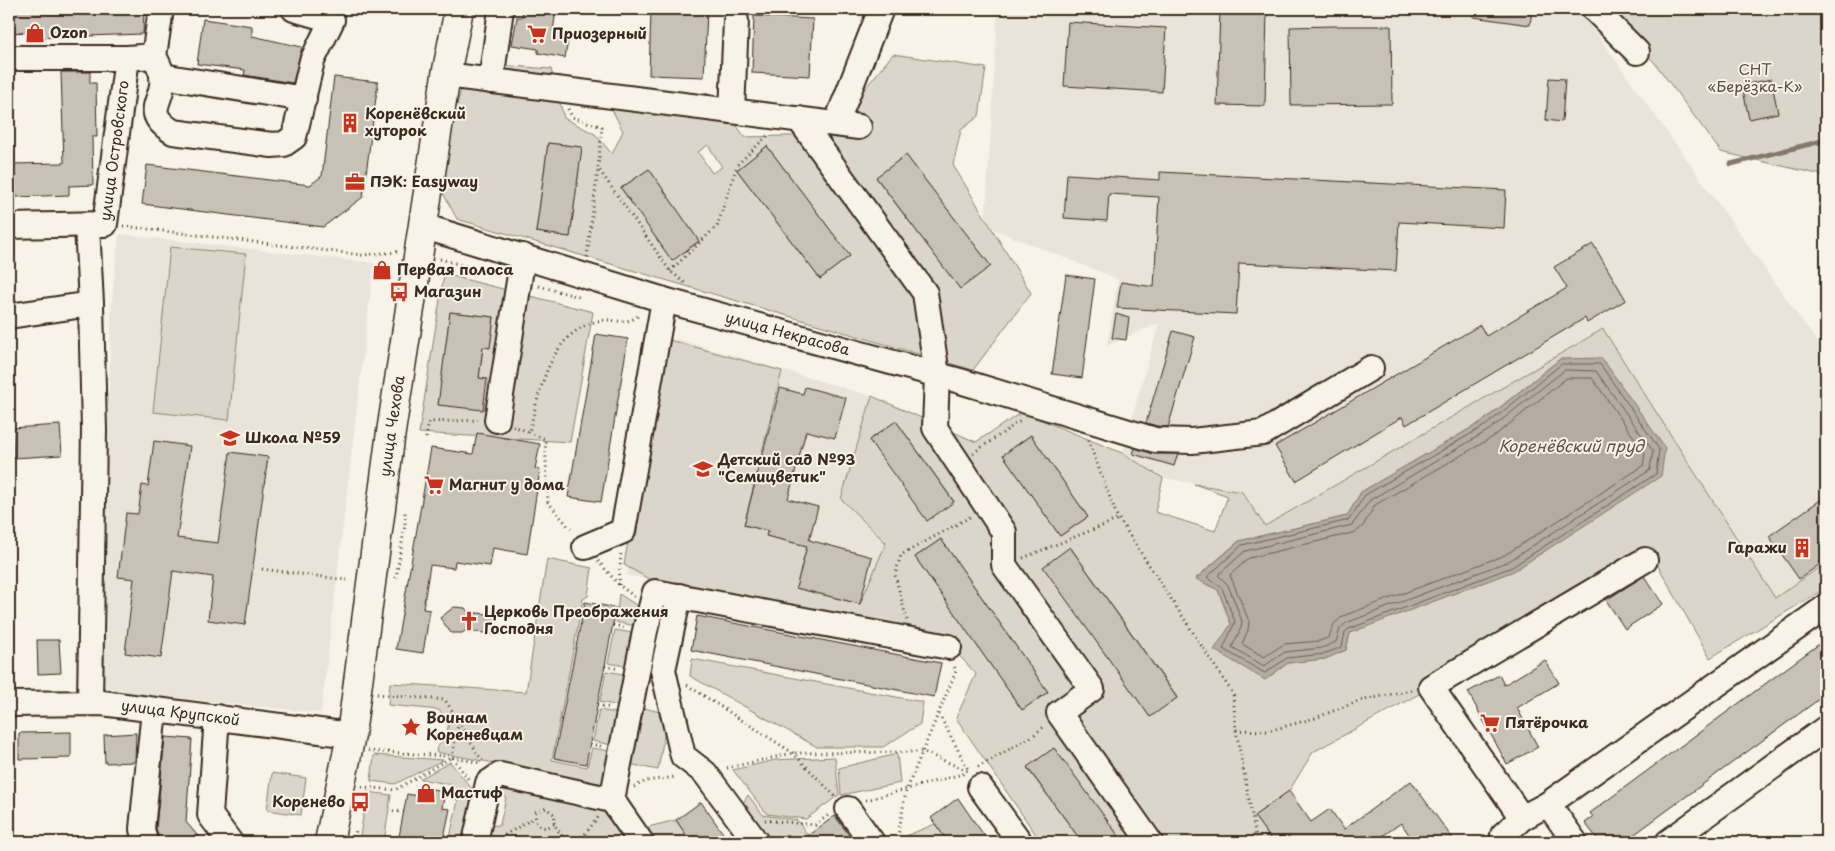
<svg xmlns="http://www.w3.org/2000/svg" width="1835" height="851" font-family="'Playpen Sans',sans-serif">
	<rect width="100%" height="100%" fill="#f7f3e8"/>
	<filter id="ink" filterUnits="userSpaceOnUse"><feTurbulence type="fractalNoise" baseFrequency=".02" numOctaves="2"/><feDisplacementMap in="SourceGraphic" scale="10" xChannelSelector="R" yChannelSelector="G"/><feConvolveMatrix kernelMatrix="1 2 1 2 8 2 1 2 1" color-interpolation-filters="sRGB"/></filter>
	<g filter="url(#ink)">
		<g fill="#e9e4d9" fill-rule="evenodd">
			<path d="M998 9H1579L1826 354V563L1775 598 1603 329 1265 526 1242 492 1163 478 1122 453 1159 323 1107 346 1118 279 985 226Z"/>
			<path d="M119 234 374 263 321 713 99 690 112 298Z"/>
			<path d="M676 339 872 396 841 498 886 543 871 626 627 575 635 527ZM805 387 846 398 835 438 805 431 788 499 809 540 872 557 860 604 796 588 807 546 767 536 744 525 780 388 803 394Z"/>
		</g>
		<g fill="#dbd6cb" stroke="#8b8074" fill-rule="evenodd">
			<path d="M1600 9H1826V176L1721 152 1654 62Z"/>
			<path d="M893 54 986 68 979 116 961 130 953 165 1031 293 973 370 457 219 435 178 461 90 486 64 551 69 564 118 595 134 612 154 623 131 601 88 713 94 745 137 827 135ZM548 143 582 147 570 237 536 232ZM708 145 722 167 712 173 698 152ZM767 146 850 256 820 279 737 170ZM906 155 990 265 960 288 876 178ZM649 169 699 242 672 260 621 188Z"/>
			<path d="M170 247 246 254 229 420 153 412Z"/>
			<path d="M444 274 593 312 570 442 419 433ZM450 312 494 317 490 347H483L479 378 487 379 439 405Z"/>
			<path d="M1603 329 1775 598 1826 563V588L1710 658 1657 564 1313 752 1289 791 1254 816 1273 842H1123L1054 748 1027 768 1082 842H1041L956 718 976 674 942 637 653 581 624 565 662 338 782 371 744 525 767 531V536L807 546 796 588 860 604 886 543 841 499 872 396 976 442 1022 412 1122 453 1163 478 1155 512 1215 531 1228 496 1194 484 1242 492 1265 526ZM1560 359 1350 634 1346 650 1325 659 1288 663 1265 679 1231 624 1218 590 1196 578 1239 541 1347 516 1361 492 1483 421ZM896 421 954 501V502L870 440ZM1031 435 1088 517 1060 536 1003 455ZM941 539 1048 692 1022 710 915 557ZM1071 548 1177 697 1150 717 1044 567Z"/>
			<path d="M547 559 592 568 588 596 583 599 552 760 587 767 592 748 615 752 609 785 436 752 437 747 445 739 449 723 439 710 388 705 390 683 526 692Z"/>
			<path d="M619 594 644 610 640 627 616 622Z"/>
			<path d="M615 630 638 634 631 667 608 663Z"/>
			<path d="M692 659 923 702 920 724 883 747H817L690 676Z"/>
			<path d="M606 671 629 675 624 707 600 702Z"/>
			<path d="M636 706 668 714 658 770 624 763Z"/>
			<path d="M599 710 622 714 616 746 593 741Z"/>
			<path d="M897 754 900 783 841 795 839 768Z"/>
			<path d="M374 755 443 760 395 784 371 781Z"/>
			<path d="M835 757 839 795 806 819 767 814 733 770 775 760Z"/>
			<path d="M450 762 473 790 462 842H449L458 800 451 798 453 785 420 779Z"/>
			<path d="M272 773 306 778 301 815 267 810Z"/>
			<path d="M502 785 598 804 625 842H529L512 838 511 842H482L488 826 500 825 506 797 495 795Z"/>
			<path d="M367 792 391 795 384 842H359Z"/>
			<path d="M748 795 763 815 797 820 813 842H768L740 808Z"/>
			<path d="M676 820 691 842H654L644 828Z"/>
			<path d="M935 824 948 842H901V838Z"/>
		</g>
		<path fill="#b4aca0" stroke="#84786c" d="M1602 358 1665 448 1661 476 1514 571 1350 633 1346 650 1325 659 1288 663 1265 680 1214 650 1231 624 1218 590 1196 579 1239 541 1347 516 1361 492 1483 421 1560 359Z"/>
		<g fill="none" stroke-linecap="round" stroke-linejoin="round">
			<g stroke="#6b5e52" stroke-width="1">
				<path d="M1562 364H1600L1659 449 1656 474 1512 567 1349 629 1345 632 1342 647 1324 654 1287 658 1265 673 1223 649 1235 622 1222 588 1207 577 1242 545 1349 520 1365 495 1486 425Z"/>
				<path d="M1565 370 1596 371 1653 451 1650 470 1509 561 1346 623 1340 629 1336 642 1322 648 1285 652 1264 666 1232 647 1241 628 1242 621 1228 585 1218 575 1245 551 1352 525 1370 500 1489 430Z"/>
				<path d="M1567 378H1592L1645 453 1643 466 1505 555 1343 616 1334 624 1329 637 1320 641 1284 644 1264 657 1242 644 1248 630 1249 621 1230 575 1249 558 1356 532 1363 526 1375 505 1493 437Z"/>
			</g>
			<path stroke="#84786c" stroke-width="5" d="M1731 164 1826 140"/>
		</g>
		<g fill="#c8c1b6" stroke="#3b2a1e">
			<path d="M9 9H144L143 34 31 38V32L9 33Z"/>
			<path d="M523 9H556L553 32 569 35 565 58 538 53V49L512 45 517 17H522Z"/>
			<path d="M1220 9H1267L1265 106 1217 105Z"/>
			<path d="M1473 9H1532L1530 25 1473 17Z"/>
			<path d="M651 10 707 12 704 77 649 75Z"/>
			<path d="M754 16 813 19 810 76 752 73Z"/>
			<path d="M203 19 252 26V36L302 47 293 83 244 75 245 70 197 64Z"/>
			<path d="M1068 22 1166 28 1162 92 1064 86Z"/>
			<path d="M1334 26H1391L1392 104 1291 105 1290 27Z"/>
			<path d="M61 72H90V83H96L97 137H92L93 185 69 186V195L16 197V192L9 193V164L64 163Z"/>
			<path d="M334 77 378 82 363 197 323 227 142 204 147 165 310 185 322 176Z"/>
			<path d="M1549 78 1565 79 1562 122 1546 120Z"/>
			<path d="M1771 79 1778 113 1749 119 1742 85Z"/>
			<path d="M548 143 582 147 570 237 536 232Z"/>
			<path d="M767 146 850 256 820 279 737 170Z"/>
			<path d="M906 155 991 266 960 289 876 177Z"/>
			<path d="M649 169 699 241 672 261 621 188Z"/>
			<path d="M1160 172 1506 190 1504 228 1399 222 1396 271 1239 263 1236 314 1117 308 1121 282 1154 287 1159 197 1109 194 1107 221 1064 218 1067 174 1160 180Z"/>
			<path d="M1593 244 1626 300 1587 323 1585 318 1406 425 1402 417 1296 481 1275 446 1480 325 1486 336 1567 288 1554 267Z"/>
			<path d="M1066 275 1095 279 1082 378 1052 374Z"/>
			<path d="M450 312 494 317 490 348 483 347 479 378 487 379 483 410 438 405Z"/>
			<path d="M1116 314 1129 318 1126 340 1112 338Z"/>
			<path d="M1173 331 1195 337 1168 427 1157 426 1146 423Z"/>
			<path d="M596 334 628 339 601 502 568 497Z"/>
			<path d="M805 387 846 398 835 438 806 431 788 499 818 507 809 540 872 557 860 604 796 588 807 546 766 536 768 531 744 525 780 388 803 394Z"/>
			<path d="M896 421 954 502 927 521 869 440Z"/>
			<path d="M60 425 62 455 14 458 12 428Z"/>
			<path d="M477 433 540 444 535 469 540 470 527 554 493 548 490 566 455 561 454 568 430 565 423 609 430 610 423 653 396 649 431 448 473 454Z"/>
			<path d="M1031 435 1088 517 1060 536 1003 455Z"/>
			<path d="M154 441 190 446 177 538 218 543 230 452 268 457 245 625 208 620 213 577 173 571 161 658 125 653 134 579 118 577 126 513 138 514 142 485 148 486Z"/>
			<path d="M1135 448 1154 454H1178L1174 466 1133 454Z"/>
			<path d="M1826 496V560L1799 579 1769 536Z"/>
			<path d="M941 539 1048 692 1022 710 915 557Z"/>
			<path d="M1070 547 1177 698 1150 717 1043 567Z"/>
			<path d="M1644 576 1663 604 1625 629 1606 600Z"/>
			<path d="M585 602 616 608 586 764 554 758Z"/>
			<path d="M454 607 465 608 468 612 496 615 494 634 465 631 462 633H451L440 618Z"/>
			<path d="M697 616 941 663 934 697 691 650Z"/>
			<path d="M1826 639V694L1624 842H1600L1585 823 1593 817 1590 813Z"/>
			<path d="M37 640H59L61 673 38 674Z"/>
			<path d="M1545 660 1559 683 1517 708 1538 747 1507 764 1468 692 1499 675 1504 685Z"/>
			<path d="M71 732V758L19 759V733Z"/>
			<path d="M136 733 135 762 105 763 104 735Z"/>
			<path d="M165 737 192 739 186 822 203 842H160L156 828Z"/>
			<path d="M1054 748 1072 772 1123 842H1082L1027 767Z"/>
			<path d="M1411 781 1455 842H1414L1401 823 1374 842H1273L1254 816 1289 791 1311 822 1330 809 1344 829Z"/>
			<path d="M425 788 445 791 442 808 450 809 443 842H398L407 794 423 797Z"/>
			<path d="M958 798 971 817 989 842H948L931 818Z"/>
			<path d="M701 802 713 819 729 842H691L676 820Z"/>
			<path d="M835 816 854 842H799Z"/>
		</g>
		<g fill="none" stroke-linecap="round" stroke-linejoin="round">
			<defs>
				<g id="minor">
					<path d="M1594 9 1637 52"/>
					<path d="M154 56C157 62 161 69 162 75 166 102 139 110 173 132L272 145 284 144 294 137 312 61 332 20 294 9"/>
					<path d="M9 58H127"/>
					<path d="M446 75 859 127"/>
					<path d="M162 76 304 99"/>
					<path d="M491 81 501 9"/>
					<path d="M732 111 736 21"/>
					<path d="M799 119 925 293 937 375 935 428 1004 532V565L1092 689 1059 713 1150 842"/>
					<path d="M836 124 881 9"/>
					<path id="s1" d="M9 226 105 224 127 58 154 56 161 9"/>
					<path id="s2" d="M422 226 664 300 960 381 1155 440 1192 441 1263 433 1371 368"/>
					<path d="M9 316 91 304 87 225"/>
					<path d="M497 420 523 256"/>
					<path d="M585 547 623 531 664 300"/>
					<path d="M679 596 663 670 683 756 705 773 756 842"/>
					<path d="M90 703 94 430 91 304"/>
					<path id="s3" d="M9 704 102 703 351 735"/>
					<path d="M217 717 210 815 230 842"/>
					<path d="M980 787 1020 842"/>
					<path d="M612 800 645 631 655 592 949 647"/>
					<path d="M1548 804 1575 842"/>
					<path d="M848 809 872 842"/>
					<path d="M1522 818 1431 687 1645 560"/>
					<path d="M145 842 142 829 154 710"/>
					<path d="M475 842 488 783 500 775 612 800 641 842"/>
					<path d="M1503 842V835L1522 818 1548 804 1826 607"/>
					<path d="M1668 842 1826 728"/>
				</g>
				<g id="major">
					<path id="s4" d="M329 842 351 735 391 432 446 75 459 9"/>
				</g>
			</defs>
			<use href="#minor" stroke="#3b2a1e" stroke-width="28"/>
			<use href="#major" stroke="#3b2a1e" stroke-width="31"/>
			<g stroke="#3b2a1e" stroke-width="3" stroke-dasharray="1 4" stroke-linecap="butt">
				<path d="M568 109 572 117 602 127 598 168 670 271 685 283"/>
				<path d="M123 226 362 255 397 252"/>
				<path d="M587 257 598 169"/>
				<path d="M440 259 501 276"/>
				<path d="M670 271 717 226 737 165 767 136"/>
				<path d="M539 286 579 297"/>
				<path d="M513 426 529 432C540 391 549 333 598 321 617 317 622 328 641 314"/>
				<path d="M529 432 545 439 548 502 573 532"/>
				<path d="M426 438 429 422 478 420"/>
				<path d="M1088 440 1117 516 1233 694 1236 730 1268 731 1315 718 1359 701 1411 690"/>
				<path d="M973 453 1022 420"/>
				<path d="M1023 558 1119 519"/>
				<path d="M598 561 619 585 635 597"/>
				<path d="M262 569 347 580"/>
				<path d="M396 578 405 525V510"/>
				<path d="M619 585 621 552"/>
				<path d="M907 620 895 575 901 555 970 517"/>
				<path d="M613 625 627 628"/>
				<path d="M605 666 619 669"/>
				<path d="M687 685 793 753 835 796"/>
				<path d="M377 694 445 700 459 721 452 757"/>
				<path d="M597 705 611 708"/>
				<path d="M939 714 969 771"/>
				<path d="M459 721 483 763"/>
				<path d="M1236 730 1257 842"/>
				<path d="M590 744 604 747"/>
				<path d="M368 751 445 756 481 763"/>
				<path d="M978 767 1031 737 1045 726"/>
				<path d="M727 768 793 753 924 752 970 772"/>
				<path d="M362 787 395 790 452 757 469 780"/>
				<path d="M634 787 646 781 676 777"/>
				<path d="M866 800 966 773"/>
				<path d="M393 811 404 812"/>
				<path d="M765 820 815 825 830 814"/>
				<path d="M554 824C542 832 533 825 536 812L546 808 555 815 554 824 566 842"/>
				<path d="M496 840 534 818"/>
				<path d="M354 842 356 830"/>
				<path d="M579 842 599 816"/>
				<path d="M897 842 906 791 956 671 954 666"/>
			</g>
			<use href="#minor" stroke="#f7f3e8" stroke-width="24"/>
			<use href="#major" stroke="#f7f3e8" stroke-width="28"/>
		</g>
	</g>
	<defs>
		<symbol id="shop-bare" viewBox="-9 -9 18 18"><path d="M-5-2.5h2.3a2.7 3.5 0 0 1 5.4 0H5L5.5 6h-11ZM-1.5-2.5h3a1.5 2.3 0 0 0-3 0Z" fill="#c8321e" stroke="#f7f3e8" stroke-width="2.5" paint-order="stroke"/></symbol>
		<symbol id="supermarket-bare" viewBox="-9 -9 18 18"><path d="M-6-5.5h2.5l.6 2H6L4.5 2H-2.5L-4.4-4H-6ZM-1.5 3.2a1.3 1.3 0 1 0 .1 0ZM3 3.2a1.3 1.3 0 1 0 .1 0Z" fill="#c8321e" stroke="#f7f3e8" stroke-width="2.5" paint-order="stroke"/></symbol>
		<symbol id="building-bare" viewBox="-9 -9 18 18"><path d="M-4-6H4V6H1V3H-1V6H-4ZM-2.5-4.3h1.7v1.8h-1.7ZM.8-4.3h1.7v1.8H.8ZM-2.5-1h1.7V.8h-1.7ZM.8-1h1.7V.8H.8Z" fill="#c8321e" stroke="#f7f3e8" stroke-width="2.5" paint-order="stroke"/></symbol>
		<symbol id="office-bare" viewBox="-9 -9 18 18"><path d="M-6-3h4V-5.5h4V-3h4V5H-6ZM-1-4.5V-3h2v-1.5ZM-6 0V1H6V0Z" fill="#c8321e" stroke="#f7f3e8" stroke-width="2.5" paint-order="stroke"/></symbol>
		<symbol id="bus-bare" viewBox="-9 -9 18 18"><path d="M-5-6H5V4H4V6H2V4H-2V6H-4V4H-5ZM-3.5-4V0h7V-4ZM-3.5 1.2v1.5H-2V1.2ZM2 1.2v1.5H3.5V1.2Z" fill="#c8321e" stroke="#f7f3e8" stroke-width="2.5" paint-order="stroke"/></symbol>
		<symbol id="school-bare" viewBox="-9 -9 18 18"><path d="M0-5L7-2L0 1L-7-2ZM-4 1L0 2.5L4 1V4Q0 6-4 4Z" fill="#c8321e" stroke="#f7f3e8" stroke-width="2.5" paint-order="stroke"/></symbol>
		<symbol id="church-bare" viewBox="-9 -9 18 18"><path d="M-1.2-6h2.4v3.5h3.3v2.4h-3.3V6h-2.4V-.1h-3.3v-2.4h3.3Z" fill="#c8321e" stroke="#f7f3e8" stroke-width="2.5" paint-order="stroke"/></symbol>
		<symbol id="sight-bare" viewBox="-9 -9 18 18"><path d="M0-6L1.8-2.2L6-1.7L2.9 1.2L3.7 5.4L0 3.3L-3.7 5.4L-2.9 1.2L-6-1.7L-1.8-2.2Z" fill="#c8321e" stroke="#f7f3e8" stroke-width="2.5" paint-order="stroke"/></symbol>
	</defs>
	<g fill-rule="evenodd">
		<use href="#shop-bare" x="21" y="19" width="28" height="28"/>
		<use href="#supermarket-bare" x="523" y="20" width="28" height="28"/>
		<use href="#building-bare" x="336" y="109" width="28" height="28"/>
		<use href="#office-bare" x="341" y="168" width="28" height="28"/>
		<use href="#shop-bare" x="368" y="256" width="28" height="28"/>
		<use href="#bus-bare" x="385" y="278" width="28" height="28"/>
		<use href="#school-bare" x="216" y="424" width="28" height="28"/>
		<use href="#school-bare" x="689" y="455" width="28" height="28"/>
		<use href="#supermarket-bare" x="420" y="471" width="28" height="28"/>
		<use href="#building-bare" x="1788" y="534" width="28" height="28"/>
		<use href="#church-bare" x="455" y="607" width="28" height="28"/>
		<use href="#supermarket-bare" x="1476" y="709" width="28" height="28"/>
		<use href="#sight-bare" x="397" y="713" width="28" height="28"/>
		<use href="#shop-bare" x="412" y="779" width="28" height="28"/>
		<use href="#bus-bare" x="346" y="788" width="28" height="28"/>
	</g>
	<g text-anchor="middle" stroke-width="4" stroke-linejoin="round" paint-order="stroke">
		<g font-size="15" font-weight="bold" fill="#3b2a1e" stroke="#f7f3e8" text-anchor="start">
			<text x="50" y="38">Ozon</text>
			<text x="552" y="39">Приозерный</text>
			<text x="365" y="119">Коренёвский<tspan x="365" dy="17">хуторок</tspan></text>
			<text x="370" y="187">ПЭК: Easyway</text>
			<text x="397" y="275">Первая полоса</text>
			<text x="414" y="297">Магазин</text>
			<text x="245" y="443">Школа №59</text>
			<text x="718" y="465">Детский сад №93<tspan x="718" dy="17">"Семицветик"</tspan></text>
			<text x="449" y="490">Магнит у дома</text>
			<text x="1787" y="553" text-anchor="end">Гаражи</text>
			<text x="484" y="617">Церковь Преображения<tspan x="484" dy="17">Господня</tspan></text>
			<text x="426" y="723">Воинам<tspan x="426" dy="17">Кореневцам</tspan></text>
			<text x="1505" y="728">Пятёрочка</text>
			<text x="441" y="798">Мастиф</text>
			<text x="345" y="807" text-anchor="end">Коренево</text>
		</g>
		<g font-size="15" fill="#5b4c41" stroke="#f7f3e8">
			<text x="1755" y="75">СНТ<tspan x="1755" dy="17">«Берёзка-К»</tspan></text>
		</g>
		<g font-size="15" fill="#3b2a1e" stroke="#f7f3e8">
			<text dy="5" stroke="none"><textPath href="#s1" startOffset="170">улица Островского</textPath></text>
			<text dy="5" stroke="none"><textPath href="#s2" startOffset="381">улица Некрасова</textPath></text>
			<text dy="5" stroke="none"><textPath href="#s4" startOffset="421">улица Чехова</textPath></text>
			<text dy="5" stroke="none"><textPath href="#s3" startOffset="172">улица Крупской</textPath></text>
		</g>
		<g font-size="16" font-style="italic" fill="#5f5145" stroke="#f7f3e8">
			<text x="1571" y="452">Коренёвский пруд</text>
		</g>
	</g>
	<rect width="1835" height="851" fill="none" stroke="#f7f3e8" stroke-width="30"/>
	<rect x="15" y="15" width="1805" height="821" fill="none" stroke="#3b2a1e" stroke-width="2" filter="url(#ink)"/>
</svg>
